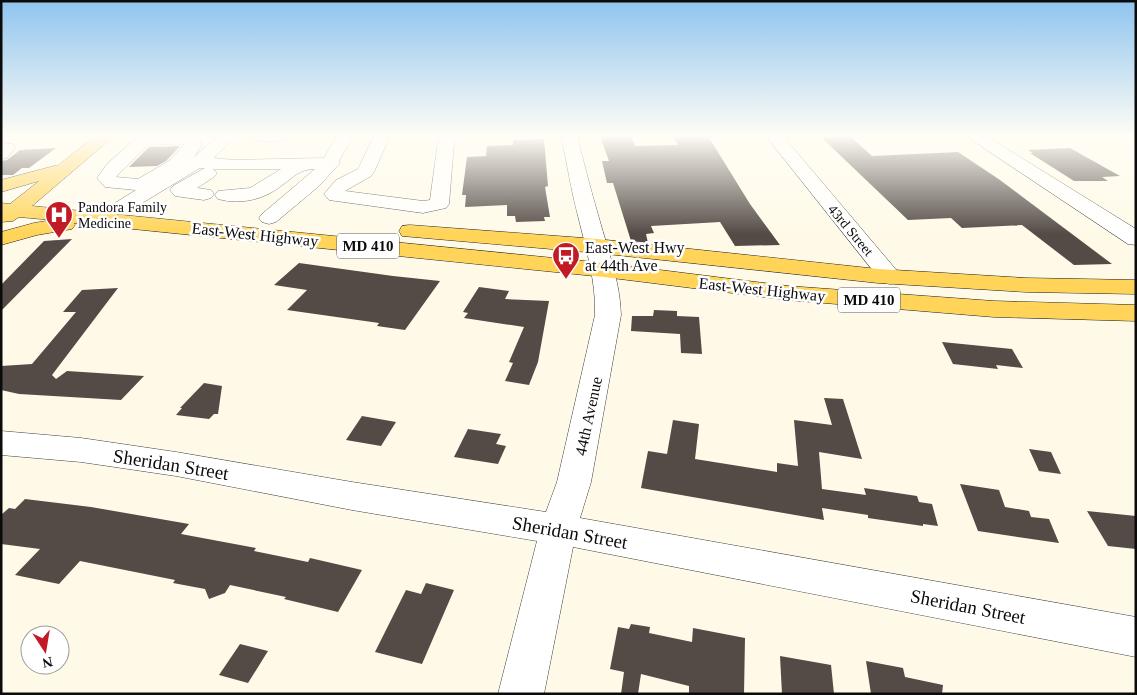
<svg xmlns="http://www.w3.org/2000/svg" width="1137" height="695" font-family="Georgia,serif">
	<rect width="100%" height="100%" fill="#fffae8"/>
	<g fill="#544b46">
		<path d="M600 136H631L635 146 678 145 673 136H708L750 204 780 245 735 246 720 222 651 226 654 233 646 234 648 243 631 241 613 183H607L602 161H609Z"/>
		<path d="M821 137H851L872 156 958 152 1000 180 1112 264 1074 265 1022 225 962 228 951 218 908 220Z"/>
		<path d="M544 139 548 186 545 187 550 217H544L545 221 516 222 515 216H507V205L465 207 466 195H462L467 157 486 156 487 146 513 145V140Z"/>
		<path d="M180 146 166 161 157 166 129 167 149 147Z"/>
		<path d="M56 148 29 168H22L13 175H1V161L7 160 20 150Z"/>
		<path d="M1070 148 1120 176 1102 177 1108 181H1074L1030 153H1033L1028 150Z"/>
		<path d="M72 239 1 311V285L44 241Z"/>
		<path d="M299 263 393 276 440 281 405 330 377 326 379 323 287 310 307 290 274 285Z"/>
		<path d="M479 287 509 291 505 299 549 301 538 362 529 385 505 381 513 363 509 362 524 327 464 318 468 313 463 312Z"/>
		<path d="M118 288 52 375 56 379 67 371 144 376 121 400 19 394 1 390V366L32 364 76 312H63L82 290Z"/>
		<path d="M654 310 677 311V316L699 317 702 354 681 353 680 334 631 331 632 316H653Z"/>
		<path d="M942 342 1012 349 1023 368 996 365 998 369 953 364Z"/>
		<path d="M204 383 222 386 218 414H214L209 419 176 415 182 408H180Z"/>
		<path d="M824 398 843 399 862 459 819 452 822 489 866 495 864 488 917 496 919 502 932 504 938 526 923 524V526L868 518V515L822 508 824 520 641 488 648 451 667 454 673 420 699 424 695 459 777 472V463L798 466 794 420 832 425Z"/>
		<path d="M362 416 396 422 381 446 346 440Z"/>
		<path d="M468 429 501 434 496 444 506 446 498 464 454 457Z"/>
		<path d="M1029 449 1051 452 1061 474 1039 471Z"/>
		<path d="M960 484 999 490 1005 507 1029 511 1031 517 1049 519 1059 543 978 531Z"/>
		<path d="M25 499 91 507 189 524 181 534 256 548 254 551 308 562 310 558 362 570 338 612 284 599 286 597 230 585 225 593 209 599 205 589 173 583 175 580 80 561 59 584 15 575 40 549 1 544V515L9 508 15 509Z"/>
		<path d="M1087 511 1136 516V549L1108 546Z"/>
		<path d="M426 583 454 590 422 664 375 652 406 590 421 594Z"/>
		<path d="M631 624 650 627 649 633 692 642 693 628 745 638 744 694H689V686L641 674 638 694H621L624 672 610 669 618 627 629 629Z"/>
		<path d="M240 644 268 651 248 683 219 675Z"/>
		<path d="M780 656 831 665 834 694H782Z"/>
		<path d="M866 661 903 668 905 677 943 685 942 694H871Z"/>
	</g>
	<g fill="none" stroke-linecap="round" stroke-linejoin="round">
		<defs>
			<g id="minor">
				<path d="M139 136 198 137 202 145 194 157 218 136H236L214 158 234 160 324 158 337 136H353L339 161 340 163 319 186 276 222 269 224 262 222 259 218 262 214 315 169C299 169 294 177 281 186 263 200 240 205 218 199L215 195 218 191 250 188 281 169H213L217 173 214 177 197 188 211 190 214 194 211 198 204 200 175 196 170 190 173 186 205 168H200L129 211 122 213 115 211 112 207 115 203 136 190 105 187 97 178 108 163ZM185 144 169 161 138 179 116 177 148 145Z"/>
				<path d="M250 136H289L287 139C276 142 263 142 252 139Z"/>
				<path d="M374 136H390L374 172 371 176 345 191 423 201 430 200 438 141 443 136H463L454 143 449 204 446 208 423 213 329 200 324 194 336 180 358 169Z"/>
				<path d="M561 136H577C584 163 591 191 599 218 608 251 620 281 621 315L591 482 580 518 1136 617V657L573 547 544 694H498L537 541 352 510 176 476 81 462 1 455V431L81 438 176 452 352 482 546 512 557 482 595 315C596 280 586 249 578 216 571 190 567 163 561 136Z"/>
				<path d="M766 136H783L898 272 902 277 898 282 890 284 882 282Z"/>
				<path d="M966 136H986L1136 229V245L1128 244Z"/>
				<path d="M1 143 13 144 15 148 7 158 1 159Z"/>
			</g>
			<g id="major">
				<path d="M96 136H114L32 206 604 263 788 286 994 301 1136 305V321L994 317 788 300 604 277 74 223 75 225 72 229 37 235 1 245V232L34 223 52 220 19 217 13 221 1 222V203L10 204 39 181 1 192V180L54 166H57Z"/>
				<path d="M410 225 597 239 878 269 1026 278 1136 280V294L1026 292 878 283 597 253 402 236 399 231 402 226Z"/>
			</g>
		</defs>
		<use href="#minor" stroke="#3e3e3e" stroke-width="1"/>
		<use href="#major" stroke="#1c1c1c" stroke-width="1"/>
		<use href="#minor" fill="#fff" fill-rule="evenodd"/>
		<use href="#major" fill="#ffd458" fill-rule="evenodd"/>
	</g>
	<linearGradient id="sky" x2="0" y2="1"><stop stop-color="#8fc4ef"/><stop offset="0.58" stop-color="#fffdf5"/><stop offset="1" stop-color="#fffdf5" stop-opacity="0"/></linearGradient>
	<rect width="1137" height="234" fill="url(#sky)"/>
	<defs>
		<symbol id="hospital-pin" viewBox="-11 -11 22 30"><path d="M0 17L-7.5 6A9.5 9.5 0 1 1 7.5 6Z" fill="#c21b25" stroke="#fff"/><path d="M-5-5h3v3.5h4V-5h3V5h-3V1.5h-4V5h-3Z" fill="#fff"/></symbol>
		<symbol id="bus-pin" viewBox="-11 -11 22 30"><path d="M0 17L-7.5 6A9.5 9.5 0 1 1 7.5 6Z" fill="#c21b25" stroke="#fff"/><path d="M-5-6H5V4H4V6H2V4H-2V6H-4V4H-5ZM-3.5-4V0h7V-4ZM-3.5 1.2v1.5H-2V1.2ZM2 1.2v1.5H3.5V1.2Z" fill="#fff"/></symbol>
	</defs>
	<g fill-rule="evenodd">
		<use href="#hospital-pin" x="43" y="199" width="32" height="43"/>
		<use href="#bus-pin" x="550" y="240" width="32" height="43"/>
	</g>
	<g text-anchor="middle" stroke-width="5" stroke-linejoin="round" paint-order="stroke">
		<g font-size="14" fill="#0b0b0b" stroke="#fff" text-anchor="start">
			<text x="78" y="212">Pandora Family<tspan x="78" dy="16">Medicine</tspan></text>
		</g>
		<g font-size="14" fill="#0b0b0b" stroke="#fff">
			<text transform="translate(851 230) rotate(50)" y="5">43rd Street</text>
		</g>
		<g fill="#fff" stroke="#545454" stroke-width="1">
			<rect x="337" y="233.5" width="62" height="25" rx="4"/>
			<rect x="838" y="287.5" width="62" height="25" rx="4"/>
		</g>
		<g font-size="15" font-weight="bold" fill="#0b0b0b">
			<text x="368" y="251">MD 410</text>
			<text x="869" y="305">MD 410</text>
		</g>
		<g font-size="16" fill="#0b0b0b" stroke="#fff">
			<text transform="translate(255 234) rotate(6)" y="6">East-West Highway</text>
			<text transform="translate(762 289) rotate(6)" y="6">East-West Highway</text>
			<text transform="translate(588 416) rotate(-78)" y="6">44th Avenue</text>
		</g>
		<g font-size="16" fill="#0b0b0b" stroke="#fff" text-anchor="start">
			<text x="585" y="253">East-West Hwy<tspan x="585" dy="18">at 44th Ave</tspan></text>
		</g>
		<g font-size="19" fill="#0b0b0b" stroke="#fff">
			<text transform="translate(171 464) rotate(9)" y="7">Sheridan Street</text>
			<text transform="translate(570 532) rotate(10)" y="7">Sheridan Street</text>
			<text transform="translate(968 606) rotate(11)" y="7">Sheridan Street</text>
		</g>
	</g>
	<rect width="1137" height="695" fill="none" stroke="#0b0b0b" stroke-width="5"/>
	<g transform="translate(45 650) rotate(168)"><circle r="24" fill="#ffffff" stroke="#9d9d9d"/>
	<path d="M0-4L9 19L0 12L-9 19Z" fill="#c21b25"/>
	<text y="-8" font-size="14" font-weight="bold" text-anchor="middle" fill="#0b0b0b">N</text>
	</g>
</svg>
